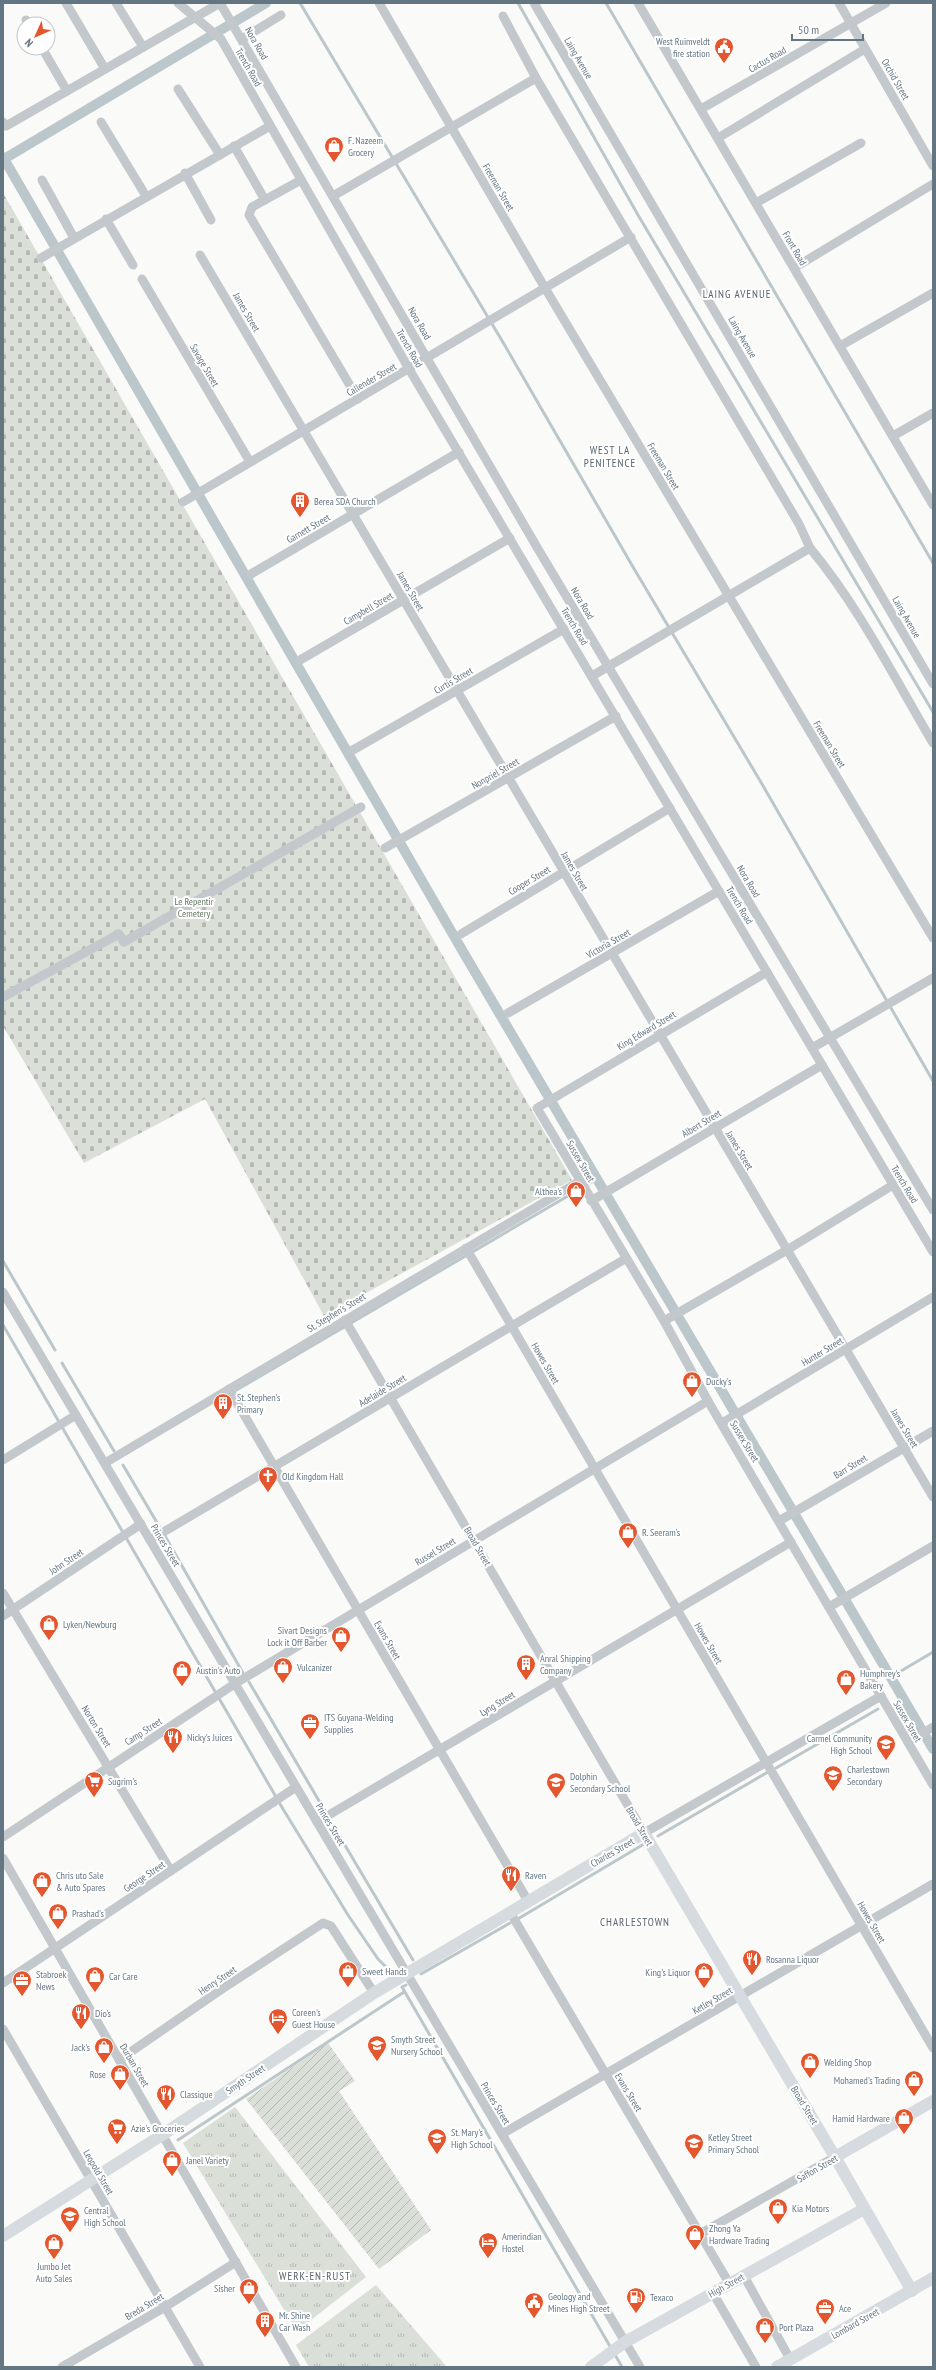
<svg xmlns="http://www.w3.org/2000/svg" width="936" height="2370" font-family="'PT Sans Narrow',sans-serif">
	<defs>
		<pattern id="grass-tufts" width="24" height="20" patternUnits="userSpaceOnUse"><rect width="24" height="20" fill="#dadfd7"/><path d="M3 7l-1-3M5 7V3M7 7l1-3M15 17l-1-3M17 17v-4M19 17l1-3" fill="none" stroke="#b4b9b4"/></pattern>
		<pattern id="cemetery-stones" width="16" height="16" patternUnits="userSpaceOnUse"><rect width="16" height="16" fill="#dadfd7"/><path d="M2 7V4a2 2 0 0 1 4 0v3zM10 15v-3a2 2 0 0 1 4 0v3z" fill="#b4b9b4"/></pattern>
		<pattern id="garden-furrows" width="10" height="10" patternUnits="userSpaceOnUse"><rect width="10" height="10" fill="#dadfd7"/><path d="M-1 1l2-2M0 10L10 0M9 11l2-2" fill="none" stroke="#b4b9b4"/></pattern>
	</defs>
	<rect width="100%" height="100%" fill="#fafaf8"/>
	<g fill="url(#grass-tufts)">
		<path d="M235 2107 366 2277 297 2331 183 2143Z"/>
		<path d="M376 2285 447 2367H309L296 2345Z"/>
	</g>
	<path fill="url(#cemetery-stones)" d="M3 193 572 1180 324 1316 205 1099 84 1163 3 1026Z"/>
	<path fill="url(#garden-furrows)" d="M328 2043 355 2081 339 2091 431 2230 379 2269 246 2099Z"/>
	<g fill="none" stroke-linecap="round" stroke-linejoin="round">
		<g stroke="#bbc7cb" stroke-width="3">
			<path d="M300 3 504 344 633 567 762 784 933 1081"/>
			<path d="M518 3 638 215 933 712"/>
			<path d="M606 3 933 563"/>
			<path d="M3 1261 55 1350"/>
			<path d="M3 1325 283 1809 348 1915 378 1959 391 1972"/>
			<path d="M62 1363 114 1451"/>
			<path d="M233 1392 597 1179"/>
			<path d="M123 1465 159 1526"/>
			<path d="M165 1536 243 1673"/>
			<path d="M891 1677 933 1652"/>
			<path d="M249 1682 325 1811"/>
			<path d="M776 1768 878 1709"/>
			<path d="M330 1820 413 1960"/>
			<path d="M658 1836 768 1772"/>
			<path d="M516 1920 644 1844"/>
			<path d="M421 1974 510 1923"/>
			<path d="M406 1985 402 1987 611 2348"/>
			<path d="M178 2140 404 1992"/>
			<path d="M614 2353 622 2367"/>
		</g>
		<g stroke="#bbc7cb" stroke-width="10">
			<path d="M3 157 462 950 933 1749"/>
			<path d="M4 159 266 3"/>
		</g>
		<g stroke="#c3c8cc" stroke-width="9">
			<path d="M66 3 105 69"/>
			<path d="M116 3 143 47"/>
			<path d="M178 3 221 39 409 369 933 1252"/>
			<path d="M220 3 538 549 933 1210"/>
			<path d="M379 3 545 288 933 938"/>
			<path d="M534 3 933 684"/>
			<path d="M638 3 933 505"/>
			<path d="M839 3 933 166"/>
			<path d="M503 16 536 78 799 524 810 548"/>
			<path d="M26 20 28 24"/>
			<path d="M242 39 281 15"/>
			<path d="M42 48 67 91"/>
			<path d="M178 89 220 155"/>
			<path d="M701 109 886 3"/>
			<path d="M3 122 6 126 220 3"/>
			<path d="M101 122 146 196"/>
			<path d="M718 138 865 49"/>
			<path d="M234 146 265 200"/>
			<path d="M185 173 211 220"/>
			<path d="M42 180 74 238"/>
			<path d="M301 180 252 207 249 215 358 399"/>
			<path d="M333 196 536 78"/>
			<path d="M756 203 861 143"/>
			<path d="M106 219 133 265"/>
			<path d="M200 255 933 1497"/>
			<path d="M41 258 270 126"/>
			<path d="M794 268 933 184"/>
			<path d="M142 279 250 462"/>
			<path d="M840 346 933 293"/>
			<path d="M893 436 933 413"/>
			<path d="M183 502 631 237"/>
			<path d="M251 574 459 452"/>
			<path d="M300 660 510 538"/>
			<path d="M592 676 810 548C859 607 894 677 933 743"/>
			<path d="M353 750 564 629"/>
			<path d="M385 848 616 716"/>
			<path d="M461 934 670 808"/>
			<path d="M767 972 537 1108 664 1321 708 1401 933 1785"/>
			<path d="M3 997 119 934 124 942 361 807"/>
			<path d="M508 1013 719 891"/>
			<path d="M812 1048 933 978"/>
			<path d="M591 1201 822 1065"/>
			<path d="M466 1248 933 2048"/>
			<path d="M3 1292 640 2367"/>
			<path d="M345 1320 644 1833 881 1696"/>
			<path d="M664 1321 787 1250 893 1185"/>
			<path d="M229 1389 528 1901"/>
			<path d="M722 1423 933 1297"/>
			<path d="M3 1460 76 1415"/>
			<path d="M105 1463 580 1181"/>
			<path d="M779 1521 933 1431"/>
			<path d="M150 1540 625 1259"/>
			<path d="M3 1593 171 1871"/>
			<path d="M829 1607 933 1546"/>
			<path d="M3 1616 141 1524"/>
			<path d="M908 1742 933 1727"/>
			<path d="M317 1822 791 1542"/>
			<path d="M3 1837 236 1683 708 1401"/>
			<path d="M3 1858 296 2367"/>
			<path d="M510 1912 729 2283"/>
			<path d="M3 1983 296 1787"/>
			<path d="M3 2029 200 2367"/>
			<path d="M119 2060 219 1991 323 1923 331 1926 374 1993"/>
			<path d="M502 2134 933 1884"/>
			<path d="M700 2234 835 2157"/>
			<path d="M744 2276 790 2359"/>
			<path d="M713 2293 756 2367"/>
			<path d="M62 2367 165 2307 236 2262"/>
		</g>
		<g stroke="#d6dbdf" stroke-width="12">
			<path d="M835 2157 933 2101"/>
			<path d="M3 2236 162 2135 374 1993 644 1833 835 2157 912 2291"/>
			<path d="M591 2367 625 2342 864 2209"/>
			<path d="M777 2367 933 2278"/>
		</g>
	</g>
	<defs>
		<symbol id="civic-pin" viewBox="-11 -11 22 30"><path d="M0 17L-7.5 6A9.5 9.5 0 1 1 7.5 6Z" fill="#e4572e" stroke="#fff"/><path d="M-.6-6.5H3V-4.5H.6V-3L4-1V1h2V6H-6V1h2V-1L-.6-3ZM-1.2 2.5V6h2.4V2.5Z" fill="#fff"/></symbol>
		<symbol id="shop-pin" viewBox="-11 -11 22 30"><path d="M0 17L-7.5 6A9.5 9.5 0 1 1 7.5 6Z" fill="#e4572e" stroke="#fff"/><path d="M-5-2.5h2.3a2.7 3.5 0 0 1 5.4 0H5L5.5 6h-11ZM-1.5-2.5h3a1.5 2.3 0 0 0-3 0Z" fill="#fff"/></symbol>
		<symbol id="building-pin" viewBox="-11 -11 22 30"><path d="M0 17L-7.5 6A9.5 9.5 0 1 1 7.5 6Z" fill="#e4572e" stroke="#fff"/><path d="M-4-6H4V6H1V3H-1V6H-4ZM-2.5-4.3h1.7v1.8h-1.7ZM.8-4.3h1.7v1.8H.8ZM-2.5-1h1.7V.8h-1.7ZM.8-1h1.7V.8H.8Z" fill="#fff"/></symbol>
		<symbol id="church-pin" viewBox="-11 -11 22 30"><path d="M0 17L-7.5 6A9.5 9.5 0 1 1 7.5 6Z" fill="#e4572e" stroke="#fff"/><path d="M-1.2-6h2.4v3.5h3.3v2.4h-3.3V6h-2.4V-.1h-3.3v-2.4h3.3Z" fill="#fff"/></symbol>
		<symbol id="office-pin" viewBox="-11 -11 22 30"><path d="M0 17L-7.5 6A9.5 9.5 0 1 1 7.5 6Z" fill="#e4572e" stroke="#fff"/><path d="M-6-3h4V-5.5h4V-3h4V5H-6ZM-1-4.5V-3h2v-1.5ZM-6 0V1H6V0Z" fill="#fff"/></symbol>
		<symbol id="restaurant-pin" viewBox="-11 -11 22 30"><path d="M0 17L-7.5 6A9.5 9.5 0 1 1 7.5 6Z" fill="#e4572e" stroke="#fff"/><path d="M-5-6h1v4h1v-4h1v4h1v-4h1v5L-1.5 .5V6h-2V.5L-5-1ZM5-6V6H3V1.5H1.5Q1.5-4 5-6Z" fill="#fff"/></symbol>
		<symbol id="school-pin" viewBox="-11 -11 22 30"><path d="M0 17L-7.5 6A9.5 9.5 0 1 1 7.5 6Z" fill="#e4572e" stroke="#fff"/><path d="M0-5L7-2L0 1L-7-2ZM-4 1L0 2.5L4 1V4Q0 6-4 4Z" fill="#fff"/></symbol>
		<symbol id="supermarket-pin" viewBox="-11 -11 22 30"><path d="M0 17L-7.5 6A9.5 9.5 0 1 1 7.5 6Z" fill="#e4572e" stroke="#fff"/><path d="M-6-5.5h2.5l.6 2H6L4.5 2H-2.5L-4.4-4H-6ZM-1.5 3.2a1.3 1.3 0 1 0 .1 0ZM3 3.2a1.3 1.3 0 1 0 .1 0Z" fill="#fff"/></symbol>
		<symbol id="hotel-pin" viewBox="-11 -11 22 30"><path d="M0 17L-7.5 6A9.5 9.5 0 1 1 7.5 6Z" fill="#e4572e" stroke="#fff"/><path d="M-6-4.5h1.5V1H6V5H4.5V3h-9V5H-6ZM-4 0a1.8 1.8 0 1 1 3.6 0ZM.5 0V-2.5h3Q6-2.5 6 0Z" fill="#fff"/></symbol>
		<symbol id="fuel-pin" viewBox="-11 -11 22 30"><path d="M0 17L-7.5 6A9.5 9.5 0 1 1 7.5 6Z" fill="#e4572e" stroke="#fff"/><path d="M-5.5-6h7V0h2V4h1.3V-2.5L3-4.5l.8-.8L6-3V5H2.5V1h-1V6h-7ZM-4.2-4.7v3.2H.2V-4.7Z" fill="#fff"/></symbol>
	</defs>
	<g fill-rule="evenodd">
		<use href="#civic-pin" x="713" y="36" width="22" height="30"/>
		<use href="#shop-pin" x="323" y="135" width="22" height="30"/>
		<use href="#building-pin" x="289" y="490" width="22" height="30"/>
		<use href="#shop-pin" x="565" y="1180" width="22" height="30"/>
		<use href="#shop-pin" x="681" y="1370" width="22" height="30"/>
		<use href="#building-pin" x="212" y="1392" width="22" height="30"/>
		<use href="#church-pin" x="257" y="1465" width="22" height="30"/>
		<use href="#shop-pin" x="617" y="1521" width="22" height="30"/>
		<use href="#shop-pin" x="38" y="1613" width="22" height="30"/>
		<use href="#shop-pin" x="330" y="1625" width="22" height="30"/>
		<use href="#building-pin" x="515" y="1653" width="22" height="30"/>
		<use href="#shop-pin" x="272" y="1656" width="22" height="30"/>
		<use href="#shop-pin" x="171" y="1659" width="22" height="30"/>
		<use href="#shop-pin" x="835" y="1668" width="22" height="30"/>
		<use href="#office-pin" x="299" y="1712" width="22" height="30"/>
		<use href="#restaurant-pin" x="162" y="1726" width="22" height="30"/>
		<use href="#school-pin" x="875" y="1733" width="22" height="30"/>
		<use href="#school-pin" x="822" y="1764" width="22" height="30"/>
		<use href="#supermarket-pin" x="83" y="1770" width="22" height="30"/>
		<use href="#school-pin" x="545" y="1771" width="22" height="30"/>
		<use href="#restaurant-pin" x="500" y="1864" width="22" height="30"/>
		<use href="#shop-pin" x="31" y="1870" width="22" height="30"/>
		<use href="#shop-pin" x="47" y="1902" width="22" height="30"/>
		<use href="#restaurant-pin" x="741" y="1948" width="22" height="30"/>
		<use href="#shop-pin" x="337" y="1960" width="22" height="30"/>
		<use href="#shop-pin" x="693" y="1961" width="22" height="30"/>
		<use href="#shop-pin" x="84" y="1965" width="22" height="30"/>
		<use href="#office-pin" x="11" y="1969" width="22" height="30"/>
		<use href="#restaurant-pin" x="70" y="2002" width="22" height="30"/>
		<use href="#hotel-pin" x="267" y="2007" width="22" height="30"/>
		<use href="#school-pin" x="366" y="2034" width="22" height="30"/>
		<use href="#shop-pin" x="93" y="2036" width="22" height="30"/>
		<use href="#shop-pin" x="799" y="2051" width="22" height="30"/>
		<use href="#shop-pin" x="109" y="2063" width="22" height="30"/>
		<use href="#shop-pin" x="903" y="2069" width="22" height="30"/>
		<use href="#restaurant-pin" x="155" y="2083" width="22" height="30"/>
		<use href="#shop-pin" x="893" y="2107" width="22" height="30"/>
		<use href="#supermarket-pin" x="106" y="2117" width="22" height="30"/>
		<use href="#school-pin" x="426" y="2127" width="22" height="30"/>
		<use href="#school-pin" x="683" y="2132" width="22" height="30"/>
		<use href="#shop-pin" x="161" y="2149" width="22" height="30"/>
		<use href="#shop-pin" x="767" y="2197" width="22" height="30"/>
		<use href="#school-pin" x="59" y="2205" width="22" height="30"/>
		<use href="#shop-pin" x="684" y="2223" width="22" height="30"/>
		<use href="#hotel-pin" x="477" y="2231" width="22" height="30"/>
		<use href="#shop-pin" x="43" y="2232" width="22" height="30"/>
		<use href="#shop-pin" x="238" y="2277" width="22" height="30"/>
		<use href="#fuel-pin" x="625" y="2286" width="22" height="30"/>
		<use href="#civic-pin" x="523" y="2291" width="22" height="30"/>
		<use href="#office-pin" x="814" y="2297" width="22" height="30"/>
		<use href="#building-pin" x="254" y="2310" width="22" height="30"/>
		<use href="#shop-pin" x="754" y="2316" width="22" height="30"/>
	</g>
	<g text-anchor="middle" stroke-width="4" stroke-linejoin="round" paint-order="stroke">
		<g font-size="10" fill="#657683" stroke="#fff" text-anchor="start">
			<text x="710" y="45" text-anchor="end">West Ruimveldt<tspan x="710" dy="12">fire station</tspan></text>
			<text x="348" y="144">F. Nazeem<tspan x="348" dy="12">Grocery</tspan></text>
			<text x="314" y="505">Berea SDA Church</text>
			<text x="562" y="1195" text-anchor="end">Althea's</text>
			<text x="706" y="1385">Ducky's</text>
			<text x="237" y="1401">St. Stephen's<tspan x="237" dy="12">Primary</tspan></text>
			<text x="282" y="1480">Old Kingdom Hall</text>
			<text x="642" y="1536">R. Seeram’s</text>
			<text x="63" y="1628">Lyken/Newburg</text>
			<text x="327" y="1634" text-anchor="end">Sivart Designs<tspan x="327" dy="12">Lock it Off Barber</tspan></text>
			<text x="540" y="1662">Anral Shipping<tspan x="540" dy="12">Company</tspan></text>
			<text x="297" y="1671">Vulcanizer</text>
			<text x="196" y="1674">Austin's Auto</text>
			<text x="860" y="1677">Humphrey's<tspan x="860" dy="12">Bakery</tspan></text>
			<text x="324" y="1721">ITS Guyana-Welding<tspan x="324" dy="12">Supplies</tspan></text>
			<text x="187" y="1741">Nicky's Juices</text>
			<text x="872" y="1742" text-anchor="end">Carmel Community<tspan x="872" dy="12">High School</tspan></text>
			<text x="847" y="1773">Charlestown<tspan x="847" dy="12">Secondary</tspan></text>
			<text x="570" y="1780">Dolphin<tspan x="570" dy="12">Secondary School</tspan></text>
			<text x="108" y="1785">Sugrim's</text>
			<text x="56" y="1879">Chris uto Sale<tspan x="56" dy="12">&amp; Auto Spares</tspan></text>
			<text x="525" y="1879">Raven</text>
			<text x="72" y="1917">Prashad's</text>
			<text x="766" y="1963">Rosanna Liquor</text>
			<text x="362" y="1975">Sweet Hands</text>
			<text x="690" y="1976" text-anchor="end">King's Liquor</text>
			<text x="36" y="1978">Stabroek<tspan x="36" dy="12">News</tspan></text>
			<text x="109" y="1980">Car Care</text>
			<text x="292" y="2016">Coreen's<tspan x="292" dy="12">Guest House</tspan></text>
			<text x="95" y="2017">Dio's</text>
			<text x="391" y="2043">Smyth Street<tspan x="391" dy="12">Nursery School</tspan></text>
			<text x="90" y="2051" text-anchor="end">Jack's</text>
			<text x="824" y="2066">Welding Shop</text>
			<text x="106" y="2078" text-anchor="end">Rose</text>
			<text x="900" y="2084" text-anchor="end">Mohamed's Trading</text>
			<text x="180" y="2098">Classique</text>
			<text x="890" y="2122" text-anchor="end">Hamid Hardware</text>
			<text x="131" y="2132">Azie's Groceries</text>
			<text x="451" y="2136">St. Mary's<tspan x="451" dy="12">High School</tspan></text>
			<text x="708" y="2141">Ketley Street<tspan x="708" dy="12">Primary School</tspan></text>
			<text x="186" y="2164">Janel Variety</text>
			<text x="792" y="2212">Kia Motors</text>
			<text x="84" y="2214">Central<tspan x="84" dy="12">High School</tspan></text>
			<text x="709" y="2232">Zhong Ya<tspan x="709" dy="12">Hardware Trading</tspan></text>
			<text x="502" y="2240">Amerindian<tspan x="502" dy="12">Hostel</tspan></text>
			<text x="54" y="2270" text-anchor="middle">Jumbo Jet<tspan x="54" dy="12">Auto Sales</tspan></text>
			<text x="235" y="2292" text-anchor="end">Sisher</text>
			<text x="548" y="2300">Geology and<tspan x="548" dy="12">Mines High Street</tspan></text>
			<text x="650" y="2301">Texaco</text>
			<text x="839" y="2312">Ace</text>
			<text x="279" y="2319">Mr. Shine<tspan x="279" dy="12">Car Wash</tspan></text>
			<text x="779" y="2331">Port Plaza</text>
		</g>
		<g font-size="10" fill="#657683" stroke="#fff">
			<text transform="translate(257 43) rotate(60)" y="4">Nora Road</text>
			<text transform="translate(579 58) rotate(60)" y="4">Laing Avenue</text>
			<text transform="translate(767 59) rotate(-30)" y="4">Cactus Road</text>
			<text transform="translate(249 67) rotate(60)" y="4">Trench Road</text>
			<text transform="translate(896 79) rotate(60)" y="4">Orchid Street</text>
			<text transform="translate(499 187) rotate(60)" y="4">Freeman Street</text>
			<text transform="translate(795 248) rotate(60)" y="4">Front Road</text>
			<text transform="translate(247 312) rotate(60)" y="4">James Street</text>
			<text transform="translate(420 323) rotate(60)" y="4">Nora Road</text>
			<text transform="translate(743 337) rotate(60)" y="4">Laing Avenue</text>
			<text transform="translate(410 348) rotate(60)" y="4">Trench Road</text>
			<text transform="translate(205 365) rotate(60)" y="4">Savage Street</text>
			<text transform="translate(371 379) rotate(-30)" y="4">Callender Street</text>
			<text transform="translate(664 466) rotate(59)" y="4">Freeman Street</text>
			<text transform="translate(308 528) rotate(-30)" y="4">Garnett Street</text>
			<text transform="translate(411 591) rotate(60)" y="4">James Street</text>
			<text transform="translate(583 603) rotate(59)" y="4">Nora Road</text>
			<text transform="translate(368 608) rotate(-30)" y="4">Campbell Street</text>
			<text transform="translate(907 617) rotate(60)" y="4">Laing Avenue</text>
			<text transform="translate(575 626) rotate(59)" y="4">Trench Road</text>
			<text transform="translate(453 680) rotate(-30)" y="4">Curtis Street</text>
			<text transform="translate(830 744) rotate(59)" y="4">Freeman Street</text>
			<text transform="translate(495 773) rotate(-30)" y="4">Nonpriel Street</text>
			<text transform="translate(575 871) rotate(60)" y="4">James Street</text>
			<text transform="translate(529 880) rotate(-31)" y="4">Cooper Street</text>
			<text transform="translate(749 881) rotate(59)" y="4">Nora Road</text>
			<text transform="translate(740 905) rotate(59)" y="4">Trench Road</text>
			<text transform="translate(608 943) rotate(-30)" y="4">Victoria Street</text>
			<text transform="translate(646 1030) rotate(-31)" y="4">King Edward Street</text>
			<text transform="translate(701 1123) rotate(-31)" y="4">Albert Street</text>
			<text transform="translate(740 1150) rotate(59)" y="4">James Street</text>
			<text transform="translate(581 1161) rotate(60)" y="4">Sussex Street</text>
			<text transform="translate(905 1184) rotate(59)" y="4">Trench Road</text>
			<text transform="translate(336 1312) rotate(-31)" y="4">St. Stephen's Street</text>
			<text transform="translate(822 1351) rotate(-31)" y="4">Hunter Street</text>
			<text transform="translate(546 1363) rotate(60)" y="4">Howes Street</text>
			<text transform="translate(382 1390) rotate(-31)" y="4">Adelaide Street</text>
			<text transform="translate(905 1428) rotate(59)" y="4">James Street</text>
			<text transform="translate(745 1441) rotate(59)" y="4">Sussex Street</text>
			<text transform="translate(850 1466) rotate(-31)" y="4">Barr Street</text>
			<text transform="translate(166 1545) rotate(59)" y="4">Princes Street</text>
			<text transform="translate(478 1546) rotate(60)" y="4">Broad Street</text>
			<text transform="translate(435 1551) rotate(-31)" y="4">Russel Street</text>
			<text transform="translate(66 1561) rotate(-34)" y="4">John Street</text>
			<text transform="translate(388 1640) rotate(60)" y="4">Evans Street</text>
			<text transform="translate(709 1643) rotate(60)" y="4">Howes Street</text>
			<text transform="translate(497 1703) rotate(-31)" y="4">Lyng Street</text>
			<text transform="translate(908 1721) rotate(60)" y="4">Sussex Street</text>
			<text transform="translate(97 1726) rotate(58)" y="4">Norton Street</text>
			<text transform="translate(143 1731) rotate(-33)" y="4">Camp Street</text>
			<text transform="translate(331 1824) rotate(59)" y="4">Princes Street</text>
			<text transform="translate(640 1826) rotate(60)" y="4">Broad Street</text>
			<text transform="translate(612 1852) rotate(-30)" y="4">Charles Street</text>
			<text transform="translate(144 1876) rotate(-34)" y="4">George Street</text>
			<text transform="translate(872 1922) rotate(60)" y="4">Howes Street</text>
			<text transform="translate(217 1980) rotate(-34)" y="4">Henry Street</text>
			<text transform="translate(712 2000) rotate(-30)" y="4">Ketley Street</text>
			<text transform="translate(135 2065) rotate(60)" y="4">Durban Street</text>
			<text transform="translate(245 2079) rotate(-34)" y="4">Smyth Street</text>
			<text transform="translate(629 2092) rotate(59)" y="4">Evans Street</text>
			<text transform="translate(496 2103) rotate(59)" y="4">Princes Street</text>
			<text transform="translate(805 2105) rotate(59)" y="4">Broad Street</text>
			<text transform="translate(817 2168) rotate(-30)" y="4">Saffon Street</text>
			<text transform="translate(99 2172) rotate(60)" y="4">Leopold Street</text>
			<text transform="translate(726 2285) rotate(-29)" y="4">High Street</text>
			<text transform="translate(144 2306) rotate(-31)" y="4">Breda Street</text>
			<text transform="translate(855 2323) rotate(-29)" y="4">Lombard Street</text>
		</g>
		<g font-size="10" fill="#687a64" stroke="#fff">
			<text x="194" y="905">Le Repentir<tspan x="194" dy="12">Cemetery</tspan></text>
		</g>
		<g font-size="11" letter-spacing="1" fill="#57646e" stroke="#fff">
			<text x="737" y="298">LAING AVENUE</text>
			<text x="610" y="454">WEST LA<tspan x="610" dy="13">PENITENCE</tspan></text>
			<text x="635" y="1926">CHARLESTOWN</text>
			<text x="315" y="2280">WERK-EN-RUST</text>
		</g>
	</g>
	<rect width="936" height="2370" fill="none" stroke="#657683" stroke-width="8"/>
	<g transform="translate(36 36) rotate(225)"><circle r="19" fill="#ffffff" stroke="#c1c8cd"/>
	<path d="M0-3L7 15L0 10L-7 15Z" fill="#e4572e"/>
	<text y="-6" font-size="11" font-weight="bold" text-anchor="middle" fill="#657683">N</text>
	</g>
	<path d="M792 34v6h71v-6" fill="none" stroke="#657683" stroke-width="2"/>
	<text x="798" y="34" font-size="12" fill="#657683" stroke="#ffffff" stroke-width="3" paint-order="stroke">50 m</text>
</svg>
